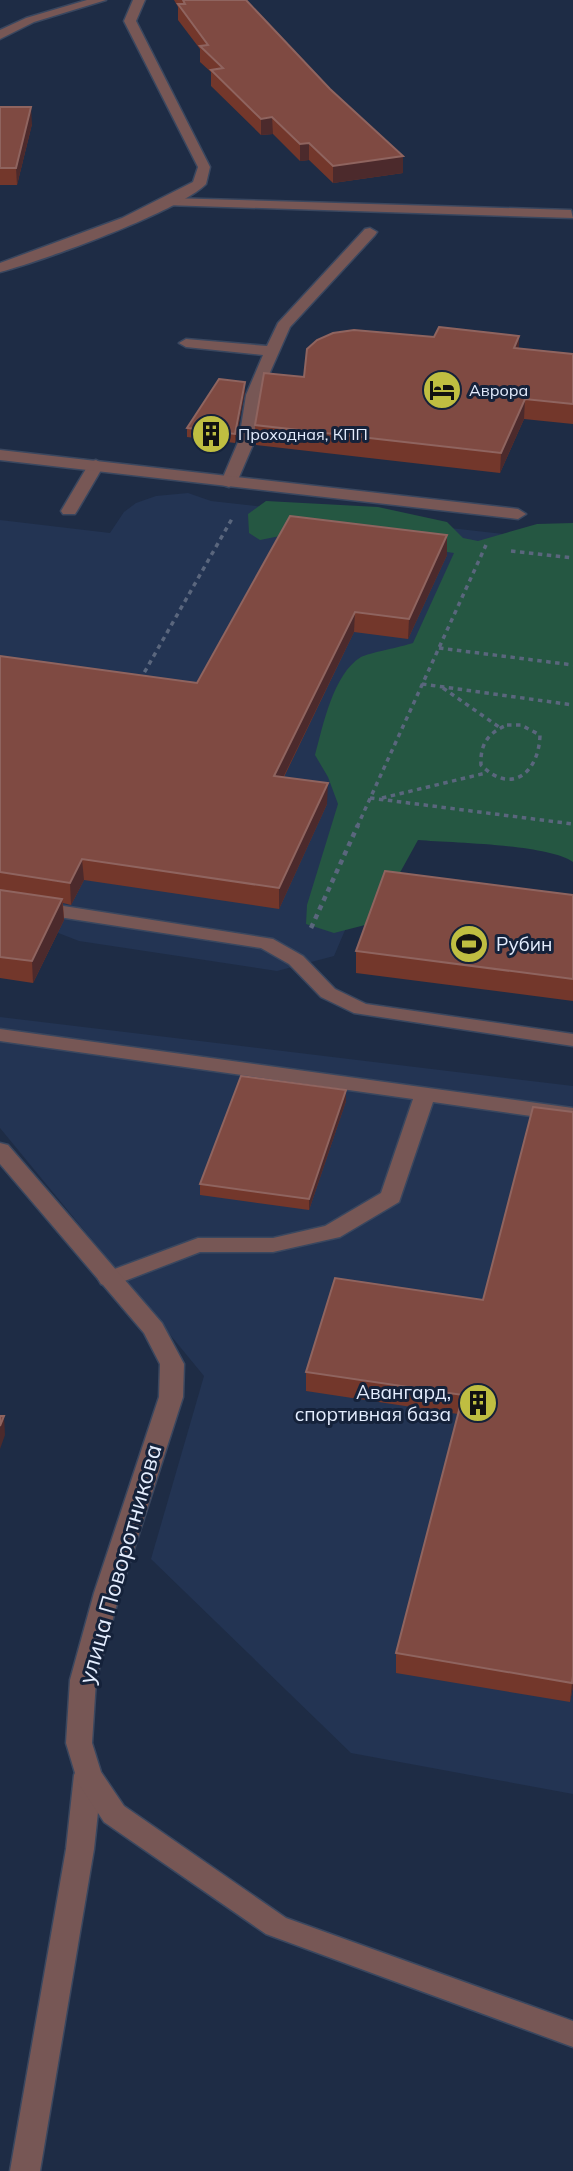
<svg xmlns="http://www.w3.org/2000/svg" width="573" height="2171" font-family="Mulish,sans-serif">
	<rect width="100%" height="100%" fill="#1e2c45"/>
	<g fill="#233453">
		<path d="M188 493 211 501 573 542 392 820 334 956 277 971 79 941 48 929 0 924V520L110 533 124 512 136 503 156 496Z"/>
		<path d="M0 1017 573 1086V1794L351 1753 151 1559 204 1376 0 1128Z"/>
	</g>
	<path fill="#255742" d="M266 501 378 507 447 522 463 538 478 541 537 524 573 523V862C548 844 453 843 418 840L397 878 365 925 334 933 306 924 307 905 338 804 328 777 315 755C323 726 333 674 361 657 369 653 401 647 413 643L454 553 348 537 295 533 260 540 249 533 248 514Z"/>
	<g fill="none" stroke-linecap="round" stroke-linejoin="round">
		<defs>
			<g id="lane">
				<path d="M170 198 571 210 573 218 165 205 163 202Z"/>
				<path d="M370 228 377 232 375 235 290 327 260 395 255 440 237 482 229 487 223 485 221 482 239 440 246 395 263 355 186 347 179 343 186 339 267 346 278 323 365 229Z"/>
				<path d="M96 460 104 465 77 511 75 514H63L61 511 90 462Z"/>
				<path d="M0 896 273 939 303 956 335 989 366 1004 573 1034V1046L354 1013 321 997 289 964 261 948 0 908Z"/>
				<path d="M0 1029 573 1108V1122L433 1102 399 1202 340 1237 273 1252H200L109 1287 101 1284 98 1279 101 1274 198 1238H273L325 1226 381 1193 413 1099 0 1041Z"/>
				<path d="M88 1764 98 1767 102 1775 94 1849 40 2171H10L66 1849 74 1775 78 1767Z"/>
			</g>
			<g id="street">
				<path d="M87 0H106L34 22 0 39V30L26 18Z"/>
				<path d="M133 0H145L136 21 210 167 206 184C178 212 42 261 0 272V263L122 218 193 182 198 167 124 21Z"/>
				<path d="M0 450 518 509 526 514 518 519 0 460Z"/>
				<path d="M0 1143 8 1145 162 1323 184 1364 183 1397 120 1593 96 1680 92 1743 101 1772 124 1806 286 1918 573 2021V2047L266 1934 104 1822 78 1783 66 1743 70 1680 94 1593 159 1397 160 1364 144 1333 0 1164Z"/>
			</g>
		</defs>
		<use href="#lane" stroke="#3a475f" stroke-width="3"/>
		<use href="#street" stroke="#3a475f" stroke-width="3"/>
		<g stroke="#5a667d" stroke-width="3.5" stroke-dasharray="4.5 4.5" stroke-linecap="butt">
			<path d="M511 551 573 558"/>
			<path d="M439 648 573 665"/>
			<path d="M140 680 233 517"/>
			<path d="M422 684 573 705"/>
			<path d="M443 688 499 727"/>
			<path d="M507 725H521L540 735C539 772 512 796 481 765 480 744 488 733 507 725Z"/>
			<path d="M370 798 573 824"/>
			<path d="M382 798 486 773"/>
			<path d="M357 827 486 545"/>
		</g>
		<path stroke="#5a667d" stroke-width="4.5" stroke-dasharray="5 5" stroke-linecap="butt" d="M311 928 358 825"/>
		<use href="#lane" fill="#775755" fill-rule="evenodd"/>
		<use href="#street" fill="#775755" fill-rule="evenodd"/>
	</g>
	<g fill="#73372b">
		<path d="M174 0H246L330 89 403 156V173L333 183 309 160 300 161 273 134 261 135 211 86V72L200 62V49L178 20V7Z"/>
		<path d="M0 107 32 124 17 185H0Z"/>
		<path d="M519 349 573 354V424L524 419 500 473 256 445 255 425 304 377Z"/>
		<path d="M245 382V391L235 443 187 437V428Z"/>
		<path d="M447 535V555L408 639 354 632 284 777 327 804 279 909 84 880 71 905 63 903 64 920 33 983 0 978V656L197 683Z"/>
		<path d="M573 895V1001L356 973V951Z"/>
		<path d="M346 1090V1101L309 1210 200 1195V1184Z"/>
		<path d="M573 1112V1686L570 1702 396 1673V1653L458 1414 306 1391V1372L483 1300Z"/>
	</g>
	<g fill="#4c2a2c">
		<path d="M31 107 32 124 17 185 16 168Z"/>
		<path d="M272 117 273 134 261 135V119Z"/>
		<path d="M309 143V160L300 161V144Z"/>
		<path d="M403 156V173L333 183V166Z"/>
		<path d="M519 336V356L514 348Z"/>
		<path d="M245 382V391L235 443V434Z"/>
		<path d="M525 399 524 419 500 473 501 453Z"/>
		<path d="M447 535V555L408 639 409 619Z"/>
		<path d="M355 612 354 632 274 796V776Z"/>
		<path d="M328 783 327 804 279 909V888Z"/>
		<path d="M82 859 84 880 71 905 70 883Z"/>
		<path d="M62 899 64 920 33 983 32 961Z"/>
		<path d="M346 1090V1101L309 1210V1199Z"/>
		<path d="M4 1416 5 1435 0 1449V1426Z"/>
		<path d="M573 1676V1686L570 1702 572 1683Z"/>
	</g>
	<g fill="#7f4a42" stroke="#8f645f" stroke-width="2">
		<path d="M183 0H246L330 89 403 156 333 166 309 143 300 144 272 117 261 119 211 70 223 68 200 46 208 45 178 4H185Z"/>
		<path d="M0 107H31L16 168H0Z"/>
		<path d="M439 327 519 336 514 348 573 354V404L525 399 501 453 255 425 264 373 304 377 307 349 317 340 333 333 354 330 434 337Z"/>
		<path d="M219 379 245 382 235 434 187 428Z"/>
		<path d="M290 516 447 535 409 619 355 612 274 776 328 783 279 888 82 859 70 883 0 872V656L197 683Z"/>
		<path d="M385 871 573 895V979L356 951Z"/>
		<path d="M0 890 62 899 32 961 0 957Z"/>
		<path d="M241 1076 346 1090 309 1199 200 1184Z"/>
		<path d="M533 1107 573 1112V1676L572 1683 396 1653 463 1395 306 1372 335 1278 483 1300Z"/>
		<path d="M0 1416H4L0 1426Z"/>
	</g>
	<defs>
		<symbol id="hotel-disc" viewBox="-11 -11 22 22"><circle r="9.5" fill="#bfbe41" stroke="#15223a"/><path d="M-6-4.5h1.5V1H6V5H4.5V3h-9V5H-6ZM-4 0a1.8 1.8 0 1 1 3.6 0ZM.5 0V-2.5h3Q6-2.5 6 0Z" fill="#111"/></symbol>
		<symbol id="building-disc" viewBox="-11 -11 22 22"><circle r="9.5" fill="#bfbe41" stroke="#15223a"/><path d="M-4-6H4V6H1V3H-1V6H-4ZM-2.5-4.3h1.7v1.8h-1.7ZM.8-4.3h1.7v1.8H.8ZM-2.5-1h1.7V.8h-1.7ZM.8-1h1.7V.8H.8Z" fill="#111"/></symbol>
		<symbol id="stadium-disc" viewBox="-11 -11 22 22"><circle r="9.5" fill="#bfbe41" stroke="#15223a"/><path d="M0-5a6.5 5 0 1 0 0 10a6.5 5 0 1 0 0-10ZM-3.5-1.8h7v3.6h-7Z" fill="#111"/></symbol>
	</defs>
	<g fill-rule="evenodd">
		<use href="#hotel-disc" x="420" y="368" width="44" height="44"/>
		<use href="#building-disc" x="189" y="412" width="44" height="44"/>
		<use href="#stadium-disc" x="447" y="922" width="44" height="44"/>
		<use href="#building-disc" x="456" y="1381" width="44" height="44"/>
	</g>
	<g text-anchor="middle" stroke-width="6" stroke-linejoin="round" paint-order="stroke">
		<g font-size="16" fill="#e4edfe" stroke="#15223a" text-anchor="start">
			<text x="469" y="396">Аврора</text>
			<text x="238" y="440">Проходная, КПП</text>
		</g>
		<g font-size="19" fill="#e4edfe" stroke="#15223a" text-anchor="start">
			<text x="496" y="951">Рубин</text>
			<text x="451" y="1399" text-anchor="end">Авангард,<tspan x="451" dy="22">спортивная база</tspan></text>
		</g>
		<g font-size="23" fill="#e4edfe" stroke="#15223a">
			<text transform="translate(120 1564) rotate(-74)" y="8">улица Поворотникова</text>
		</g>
	</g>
</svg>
